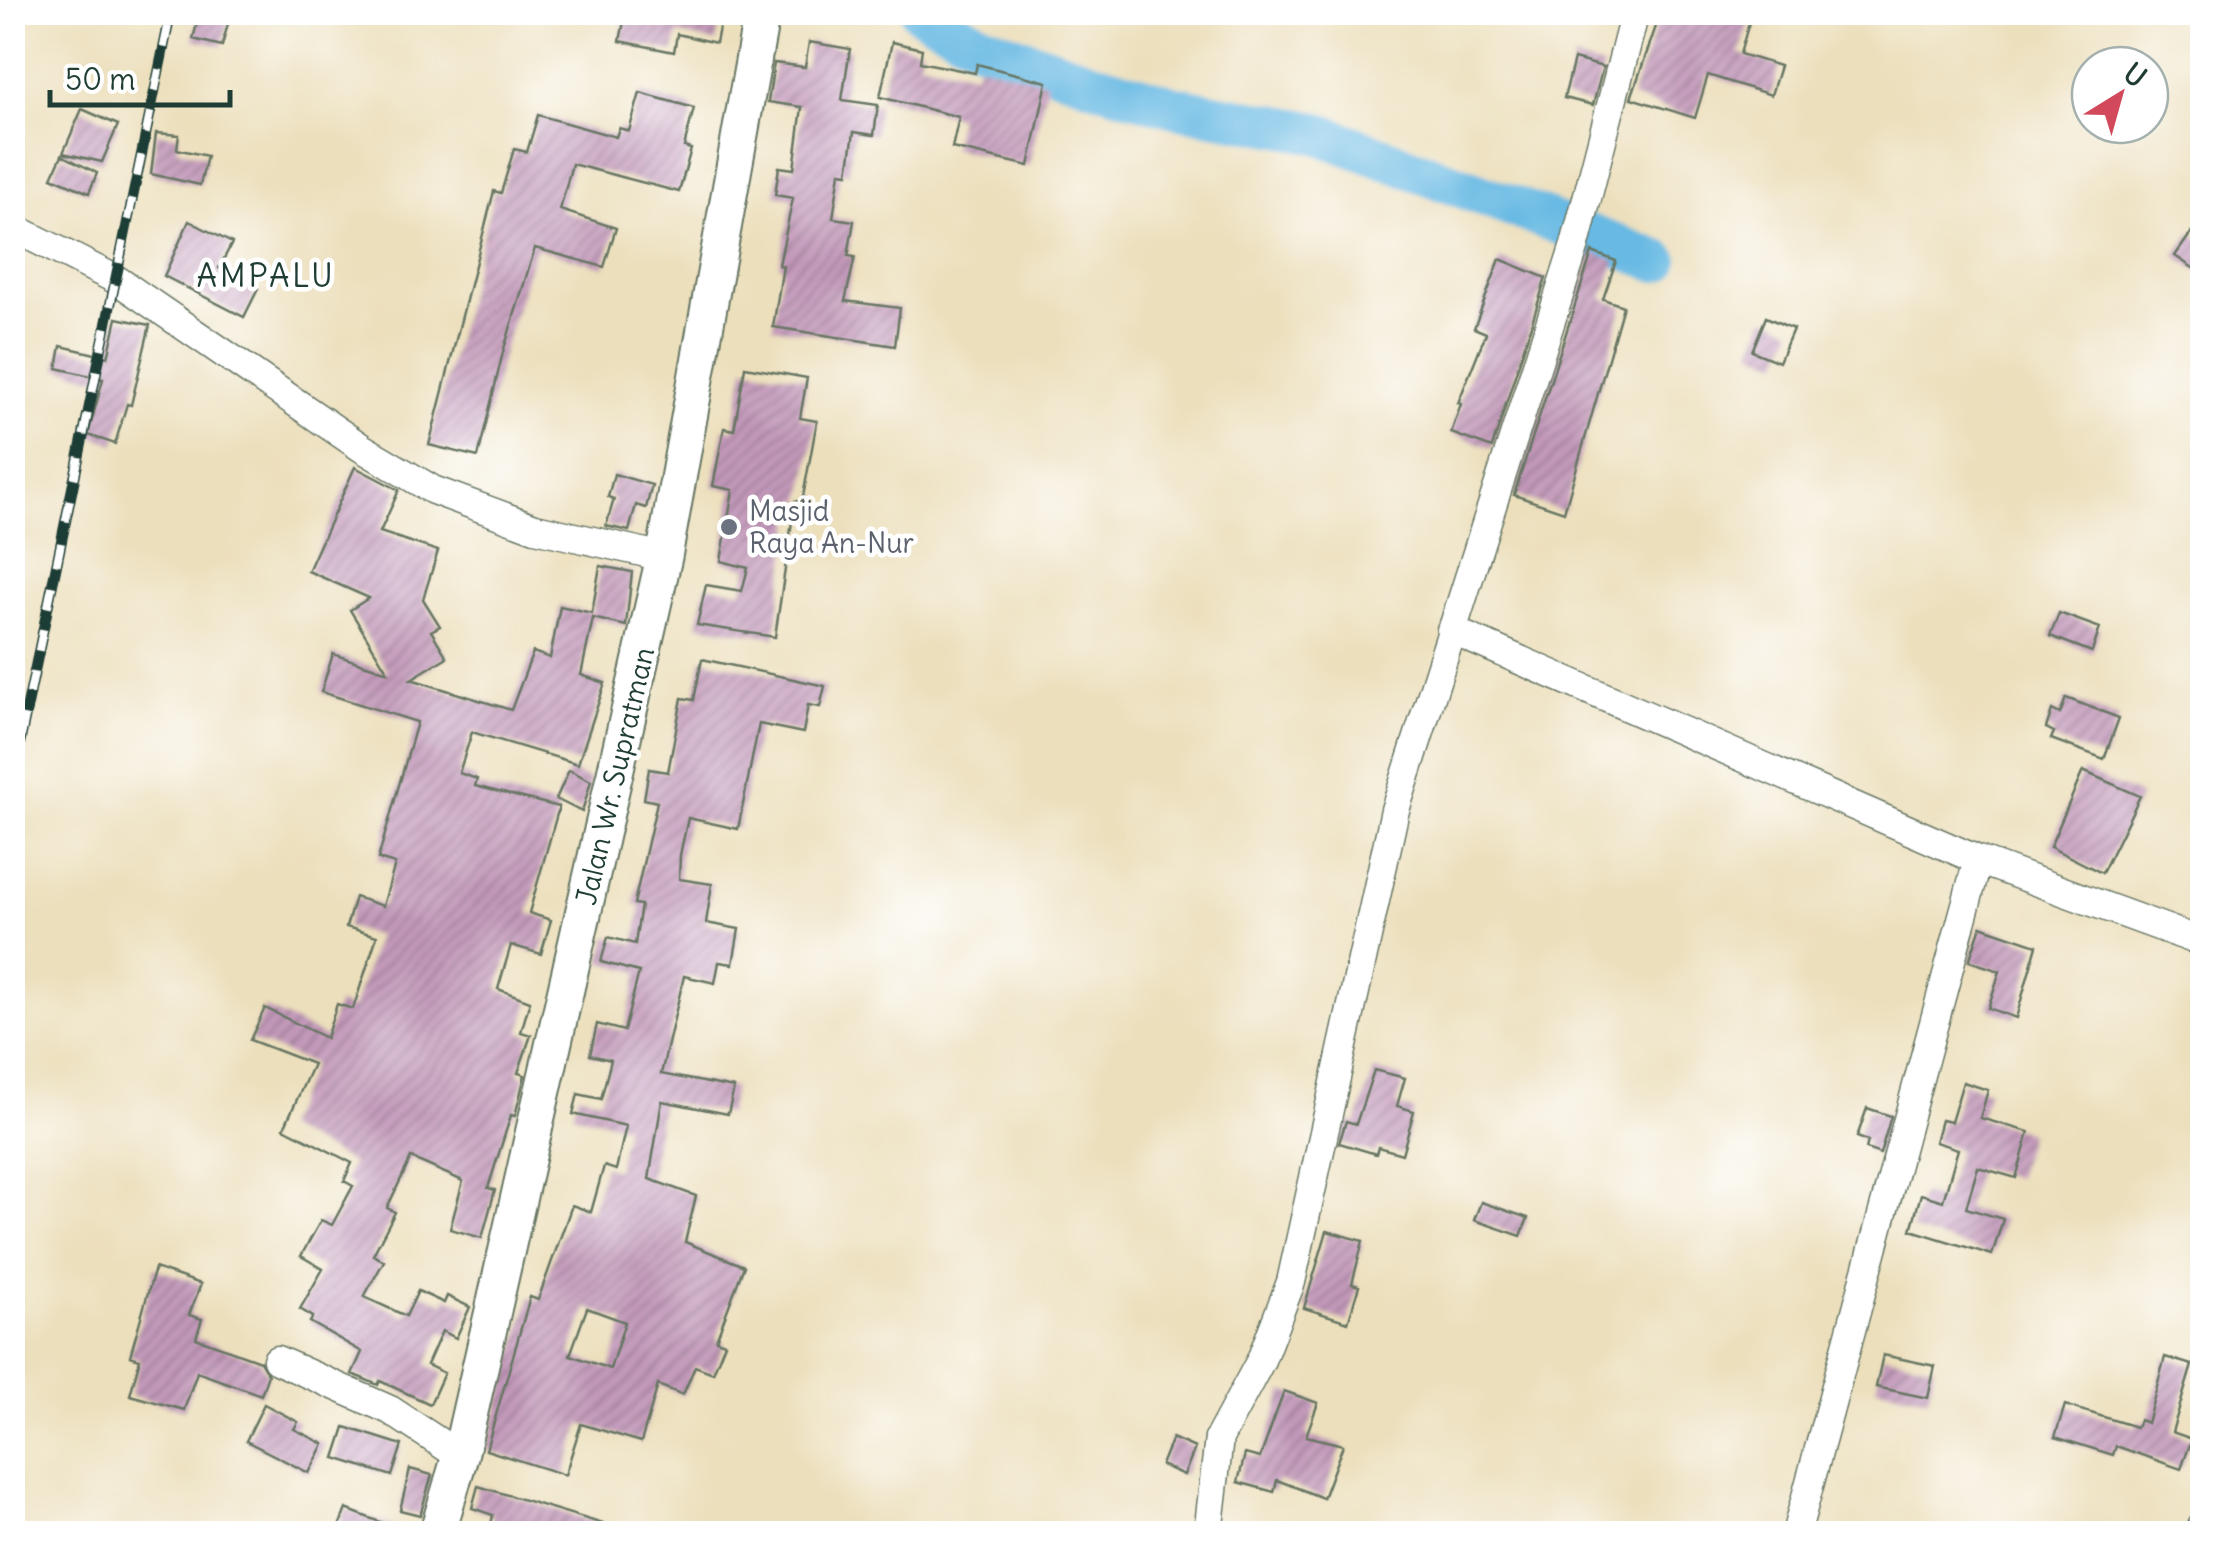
<svg xmlns="http://www.w3.org/2000/svg" width="2215" height="1546" font-family="Delius,sans-serif">
	<defs>
		<pattern id="building-hatch" width="6" height="6" patternUnits="userSpaceOnUse" patternTransform="scale(2.5)"><rect width="6" height="6" fill="#c399ba"/><path d="M-1 1l2-2M0 6l6-6M5 7l2-2" fill="none" stroke="#9e7e98"/></pattern>
	</defs>
	<rect width="100%" height="100%" fill="#fff"/>
	<filter id="ink" filterUnits="userSpaceOnUse"><feTurbulence type="fractalNoise" baseFrequency=".01" numOctaves="2"/><feDisplacementMap in="SourceGraphic" scale="20" xChannelSelector="R" yChannelSelector="G"/><feConvolveMatrix kernelMatrix="1 2 1 2 8 2 1 2 1" color-interpolation-filters="sRGB"/></filter>
	<filter id="wash" filterUnits="userSpaceOnUse"><feTurbulence type="fractalNoise" baseFrequency=".0048" numOctaves="4" result="noise"/><feDisplacementMap in="SourceGraphic" scale="40" xChannelSelector="R" yChannelSelector="G"/><feGaussianBlur stdDeviation="2.25" result="paint"/><feColorMatrix in="noise" values="0 0 0 0 0 0 0 0 0 0 0 0 0 0 0 0 0 1.4 0 .05"/><feComposite in="paint" operator="in"/></filter>
	<g filter="url(#wash)">
		<rect width="100%" height="100%" fill="#ecdfbc"/>
		<g fill="none" stroke-linecap="round" stroke-linejoin="round">
			<path stroke="#68b9e3" stroke-width="42" d="M921 12 979 43 1097 84 1175 107 1317 133 1658 261"/>
		</g>
		<g id="blocks">
			<g fill="url(#building-hatch)" fill-rule="evenodd">
				<path d="M200 12H231L222 46 193 39Z"/>
				<path d="M626 12H722L716 43 677 34 674 52 620 41Z"/>
				<path d="M1661 12H1752L1740 54 1780 66 1771 95 1708 75 1695 118 1631 98Z"/>
				<path d="M809 42 850 49 842 100 878 105 874 135 854 132 848 173 840 172 833 218 854 221 848 256 855 257 845 301 900 308 895 346 773 327 783 266 779 265 793 198 775 195 779 167 794 169 802 107 768 102 774 63 805 67Z"/>
				<path d="M892 42 922 49 920 62 975 73 977 64 1047 82 1029 166 952 148 959 117 880 97Z"/>
				<path d="M1574 59 1603 67 1593 105 1564 98Z"/>
				<path d="M640 93 694 108 684 147 691 149 679 192 572 164 560 210 616 228 604 267 535 248 503 352 478 457 429 445 494 191 501 193 514 149 527 152 538 115 616 137 619 128 629 131Z"/>
				<path d="M82 109 118 125 102 162 63 153Z"/>
				<path d="M156 133 179 135 177 149 207 156 200 185 151 174Z"/>
				<path d="M62 155 97 173 89 193 52 177Z"/>
				<path d="M189 221 232 243 219 268 258 289 244 317 164 276Z"/>
				<path d="M2191 233 2202 240V274L2175 256Z"/>
				<path d="M1592 252 1616 261 1603 299 1623 306 1564 512 1514 495Z"/>
				<path d="M1500 259 1546 278 1492 448 1451 433 1461 404 1458 403 1486 333 1474 328Z"/>
				<path d="M1766 317 1793 329 1779 362 1752 351Z"/>
				<path d="M117 318 150 325 131 405 127 404 115 444 88 435 103 379 57 368 61 346 108 357Z"/>
				<path d="M745 367 807 378 800 418 817 421 802 502 795 501 775 637 697 625 706 585 742 591 748 568 721 561 733 490 713 486 724 428 734 430Z"/>
				<path d="M355 467 399 490 380 532 438 551 423 599 440 626 431 631 447 657 411 679 511 710 533 652 550 658 560 606 592 613 600 566 632 572 626 626 593 618 581 675 605 683 578 764 472 732 459 773 477 779 475 786 559 807 529 913 551 920 541 954 511 945 498 989 530 1001 521 1032 531 1035 518 1073 525 1075 515 1116 511 1115 488 1188 495 1190 482 1238 450 1229 463 1181 411 1158 387 1208 395 1212 373 1255 384 1261 364 1297 406 1316 418 1291 444 1303 447 1296 470 1307 456 1338 442 1331 427 1365 444 1373 430 1404 380 1381 378 1385 352 1374 362 1352 310 1322 313 1317 300 1309 323 1269 301 1256 321 1220 332 1225 353 1186 344 1181 352 1163 284 1128 313 1064 250 1040 265 1008 326 1038 337 1004 353 1009 377 936 346 927 355 897 383 906 395 864 378 859 417 722 321 692 333 654 388 672 350 610 369 598 308 571Z"/>
				<path d="M614 474 652 485 646 508 636 505 629 531 606 526 614 499 608 497Z"/>
				<path d="M2059 613 2100 628 2092 652 2050 636Z"/>
				<path d="M702 659 825 686 820 707 808 705 803 733 759 724 738 829 688 818 680 855 679 879 712 884 706 923 739 929 733 964 719 962 715 983 684 976 661 1074 734 1088 728 1114 662 1101 649 1179 696 1196 685 1242 744 1266 716 1340 725 1343 713 1373 695 1366 683 1395 658 1385 641 1442 581 1424 565 1475 486 1450 530 1297 538 1300 572 1205 591 1212 604 1166 616 1170 626 1126 573 1114 578 1094 601 1099 611 1060 590 1055 597 1024 624 1031 639 972 601 962 608 937 635 944 641 905 634 904 657 802 644 799 649 769 668 772 682 698 694 700ZM587 1308 625 1322 610 1369 570 1355Z"/>
				<path d="M2066 698 2119 718 2104 759 2051 739 2054 732 2046 728 2052 710 2060 714Z"/>
				<path d="M569 770 591 781 582 812 556 799Z"/>
				<path d="M2083 771 2140 796 2102 873 2050 847Z"/>
				<path d="M1981 926 2037 945 2016 1018 1988 1008 2000 971 1969 961Z"/>
				<path d="M1374 1070 1405 1078 1397 1106 1414 1111 1402 1154 1378 1147 1376 1154 1339 1143 1346 1121 1356 1124Z"/>
				<path d="M1963 1082 1988 1090 1980 1118 2029 1132 2016 1178 1978 1167 1966 1208 2003 1219 1992 1255 1911 1230 1921 1194 1943 1201 1958 1149 1935 1142 1941 1120 1951 1122Z"/>
				<path d="M1867 1108 1891 1116 1880 1154 1866 1149 1868 1141 1857 1137Z"/>
				<path d="M1481 1202 1528 1218 1521 1236 1474 1220Z"/>
				<path d="M1327 1231 1363 1241 1352 1284 1359 1286 1348 1322 1304 1308Z"/>
				<path d="M155 1268 201 1284 189 1315 202 1319 196 1338 260 1361 268 1375 261 1395 197 1372 184 1410 130 1395 140 1359 130 1356Z"/>
				<path d="M1883 1355 1935 1366 1928 1398 1876 1387Z"/>
				<path d="M2165 1357 2192 1365 2172 1432 2192 1439 2181 1469 2116 1446 2113 1455 2055 1437 2065 1405 2136 1427 2139 1420 2147 1423Z"/>
				<path d="M1284 1391 1318 1403 1306 1436 1343 1445 1323 1498 1277 1480 1274 1492 1238 1482 1245 1454 1260 1458Z"/>
				<path d="M264 1404 298 1422 294 1429 324 1444 309 1473 246 1441Z"/>
				<path d="M345 1427 402 1445 392 1476 335 1458Z"/>
				<path d="M1172 1438 1195 1448 1184 1475 1161 1465Z"/>
				<path d="M410 1469 432 1475 420 1515 400 1510Z"/>
				<path d="M478 1486 620 1529 619 1534H489L493 1515 472 1508Z"/>
				<path d="M346 1509 406 1532V1534H336Z"/>
			</g>
		</g>
	</g>
	<g filter="url(#ink)">
		<use href="#blocks" fill-opacity="0" stroke="#677664" stroke-width="2.5"/>
		<g fill="none" stroke-linecap="round" stroke-linejoin="round">
			<defs>
				<g id="minor">
					<path d="M12 227 117 280 362 448 433 490 535 528 664 557"/>
					<path d="M1451 630 1978 860 2202 942"/>
					<path d="M277 1360 390 1410 460 1456"/>
					<path d="M1208 1534 1219 1438 1261 1360 1291 1282 1395 810 1575 245 1635 12"/>
					<path d="M1796 1534 1978 860"/>
					<path d="M2200 1534 2202 1526"/>
				</g>
				<path id="major" d="M437 1534 460 1456 664 557 762 12"/>
			</defs>
			<use href="#minor" stroke="#677664" stroke-width="31"/>
			<use href="#major" stroke="#677664" stroke-width="39"/>
			<use href="#minor" stroke="#fff" stroke-width="28"/>
			<use href="#major" stroke="#fff" stroke-width="35"/>
			<defs>
				<path id="rail" d="M12 780 171 12"/>
			</defs>
			<use href="#rail" stroke="#1f3d34" stroke-width="11"/>
			<use href="#rail" stroke="#fff" stroke-width="8" stroke-dasharray="22" stroke-linecap="butt"/>
		</g>
	</g>
	<circle fill="#6b7280" stroke="#fff" stroke-width="4" cx="729" cy="527" r="10"/>
	<g text-anchor="middle" stroke-width="9" stroke-linejoin="round" paint-order="stroke">
		<g font-size="28" fill="#5b616d" stroke="#fff" text-anchor="start">
			<text x="749" y="521">Masjid<tspan x="749" dy="32">Raya An-Nur</tspan></text>
		</g>
		<g font-size="28" fill="#1f3d34" stroke="#fff">
			<text transform="translate(615 776) rotate(-77)" y="10">Jalan Wr. Supratman</text>
		</g>
		<g font-size="32" letter-spacing="2.5" fill="#1f3d34" stroke="#fff">
			<text x="266" y="287">AMPALU</text>
		</g>
	</g>
	<rect width="2215" height="1546" fill="none" stroke="#fff" stroke-width="50"/>
	<g transform="translate(2120 95) rotate(37)"><circle r="48" fill="#ffffff" stroke="#a5b1ae" stroke-width="2.5"/>
	<path d="M0-8L18 38L0 25L-18 38Z" fill="#d1495b"/>
	<text y="-15" font-size="28" font-weight="bold" text-anchor="middle" fill="#1f3d34">U</text>
	</g>
	<path d="M50 90v15h180v-15" fill="none" stroke="#1f3d34" stroke-width="5"/>
	<text x="65" y="90" font-size="30" fill="#1f3d34" stroke="#ffffff" stroke-width="8" paint-order="stroke">50 m</text>
</svg>
